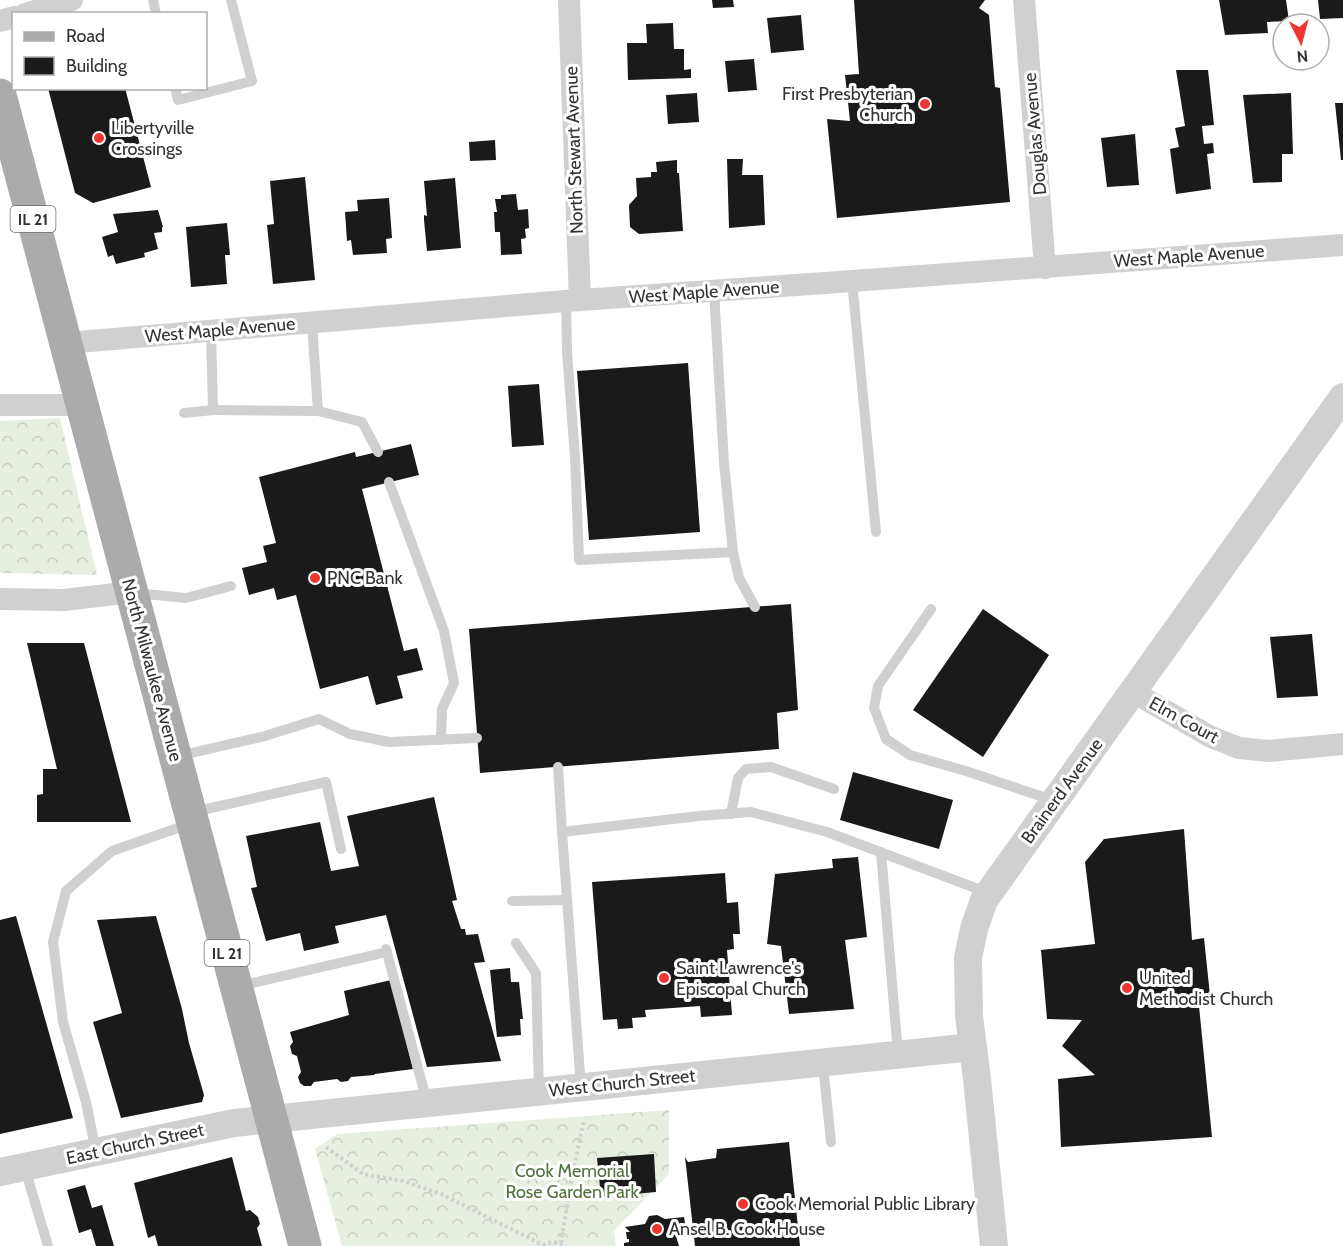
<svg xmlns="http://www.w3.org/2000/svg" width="1343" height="1246" font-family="Cabin,sans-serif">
	<defs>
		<pattern id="forest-crowns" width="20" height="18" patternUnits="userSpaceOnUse" patternTransform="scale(1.5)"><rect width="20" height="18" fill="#e7efe1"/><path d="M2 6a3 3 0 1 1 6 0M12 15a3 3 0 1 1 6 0" fill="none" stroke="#c7cdc2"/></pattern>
	</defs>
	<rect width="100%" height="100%" fill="#fff"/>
	<g fill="url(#forest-crowns)">
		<path d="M60 418 97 575 0 573V421Z"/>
		<path d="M669 1110V1174L614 1231 616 1246H342L315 1149 337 1134Z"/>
	</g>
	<g fill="#1a1a1a">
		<path d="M712 0H733L734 7 713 8Z"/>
		<path d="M854 0H985L979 8 989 15 995 87 1000 88 1010 202 837 218 827 119 850 121 845 75 859 74Z"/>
		<path d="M1219 0H1286L1289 21 1267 22 1268 33 1225 35Z"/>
		<path d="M1318 0H1343V18L1320 19Z"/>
		<path d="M801 15 804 50 771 53 767 18Z"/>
		<path d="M673 23 674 49H684V70L691 69V78L628 80 627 43H647L646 24Z"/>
		<path d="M754 59 757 90 728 92 725 61Z"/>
		<path d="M1176 70H1208L1214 125 1202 126 1204 144 1213 143 1214 153 1207 154 1211 189 1176 194 1170 149 1179 147 1175 128 1185 126Z"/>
		<path d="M48 88H125L151 187 93 203 75 193Z"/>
		<path d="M697 93 699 122 668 124 666 95Z"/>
		<path d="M1291 93 1293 154H1282V182L1253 183 1243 95Z"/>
		<path d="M1335 103H1343V160H1341Z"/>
		<path d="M1135 134 1139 185 1107 187 1101 138Z"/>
		<path d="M495 140 496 160 470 161 469 142Z"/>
		<path d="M727 159H743L742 175H763L765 225 729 228Z"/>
		<path d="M677 160V173H679L683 231 639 234 630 227 629 205 637 196 636 178 651 177V172H657L656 162Z"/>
		<path d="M305 177 315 280 273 284 267 225 274 224 270 181Z"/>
		<path d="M455 178 461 248 427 251 424 220V215L427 216 424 181Z"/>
		<path d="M516 194 518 210 528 209 529 228 525 229 526 238 521 239 522 254 501 255 500 232H495L494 212H497L495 199H501V195Z"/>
		<path d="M389 198 392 238 386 239 387 253 353 255 351 240 347 241 345 212 358 211 357 200Z"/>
		<path d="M158 210 163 227H162V232L154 233 158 249 144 253 145 257 116 264 113 255 108 257 102 237 118 232 113 214Z"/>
		<path d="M227 223 230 255H225L227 284 191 287 186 227Z"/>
		<path d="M688 363 700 532 589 540 577 371Z"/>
		<path d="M539 384 544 445 512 447 508 386Z"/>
		<path d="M411 444 419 475 362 489 404 651 417 648 423 670 397 676 403 698 376 705 368 676 320 689 296 595 277 600 274 588 249 595 242 568 267 562 263 546 276 543 259 477 355 452 356 457Z"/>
		<path d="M791 604 798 710 777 713 779 749 480 773 469 629Z"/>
		<path d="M983 609 1049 655 983 757 913 710Z"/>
		<path d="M1312 634 1318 696 1277 698 1270 637Z"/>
		<path d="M27 643H84L131 822H37V795L43 794V769H57Z"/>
		<path d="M853 772 953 800 939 849 840 820Z"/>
		<path d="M434 797 457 900 452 901 461 929H465L466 935 478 934 485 962 474 963 501 1061 427 1067 386 915 335 926 339 943 304 951 300 933 266 941 251 888 257 887 246 836 320 822 331 871 359 866 347 816Z"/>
		<path d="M1184 829 1192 940 1204 938 1211 1005 1199 1006 1212 1137 1061 1147 1058 1079 1095 1075 1062 1046 1082 1020 1047 1019 1041 950 1095 944 1085 862 1104 839Z"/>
		<path d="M858 857 867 937 845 940 854 1009 789 1014 781 946 767 944 775 874 833 868 832 859Z"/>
		<path d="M725 873 727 903 738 902 740 934H733L734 949 727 950 732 1015 701 1017 700 1006 645 1010 646 1017 632 1018 633 1028 618 1029 617 1019 603 1020 592 882Z"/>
		<path d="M16 916 73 1118 0 1134V920Z"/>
		<path d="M156 916 182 1009 189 1043 204 1095 202 1102 121 1118 93 1022 122 1013 97 920Z"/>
		<path d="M510 968 511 982H519L523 1019H520L521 1035 497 1037 490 970Z"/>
		<path d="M391 980 413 1069 375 1074 374 1075 351 1077 348 1081 341 1082 337 1079 314 1082 311 1086H304L300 1083 298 1077 301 1072 297 1056 292 1054 290 1046 293 1042 290 1032 349 1015 344 991Z"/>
		<path d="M789 1142 800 1246H695L685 1157 688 1162 716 1158 717 1149Z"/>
		<path d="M654 1154 656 1192 601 1197 597 1158Z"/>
		<path d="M232 1157 246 1211 250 1210 258 1217 260 1224 257 1228 262 1246H158L155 1235 148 1238 134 1183Z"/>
		<path d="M85 1185 92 1208 102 1205 114 1246H96L91 1229 79 1233 67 1190Z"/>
		<path d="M657 1215 665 1219 684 1217 687 1234 676 1236 679 1246H624V1243L629 1242V1239H627L626 1232H630L625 1227 645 1224 649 1216Z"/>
	</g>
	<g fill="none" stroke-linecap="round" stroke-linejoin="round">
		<g stroke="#d0d0d0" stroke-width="4" stroke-dasharray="3 3" stroke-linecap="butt">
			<path d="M326 1147 363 1174 403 1181 441 1194 543 1245"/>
			<path d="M561 1243 572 1176 584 1120"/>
			<path d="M543 1246C550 1241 557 1241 564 1246"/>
		</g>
		<g stroke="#d0d0d0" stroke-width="10">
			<path d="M153 0 156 14"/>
			<path d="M175 88 178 100 252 81 231 0"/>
			<path d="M852 281 876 532"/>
			<path d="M566 301 567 352 575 457 579 560 733 552 724 463 714 291"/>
			<path d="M213 410 318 411 312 323"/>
			<path d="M318 411 362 422 378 452"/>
			<path d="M184 413 213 410 211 331"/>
			<path d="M389 482 444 631 454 683 442 709 441 740"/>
			<path d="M733 552 739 578 755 607"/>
			<path d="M135 593 186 598 231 586"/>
			<path d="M931 609 878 686 874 708 886 739 910 755 966 771 1052 800"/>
			<path d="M178 756 265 736 319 719 350 734 389 742 477 738"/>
			<path d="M558 767 562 832 699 816 751 812 827 832 986 892"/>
			<path d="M193 812 326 782 341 849"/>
			<path d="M731 814 738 778 746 769 771 767 834 789"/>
			<path d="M562 832 581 1087"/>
			<path d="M881 852 898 1054"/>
			<path d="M512 901 567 900"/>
			<path d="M516 943 536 973 539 1091"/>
			<path d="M386 949 427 1102"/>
			<path d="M239 986 387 952"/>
			<path d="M823 1065 831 1142"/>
			<path d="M96 1152 86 1102 63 1022 53 942 66 891 112 851 189 824"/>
			<path d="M25 1169 48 1246"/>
		</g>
		<g stroke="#d0d0d0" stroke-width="22">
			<path d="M569 0 580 300"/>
			<path d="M1024 0 1045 268"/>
			<path d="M25 14 72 0"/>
			<path d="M0 21 14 17"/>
			<path d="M66 343 566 301 825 283 1343 245"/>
			<path d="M0 405H82"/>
			<path d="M0 599 64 600 132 592"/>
			<path d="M1133 692 1211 737 1239 748 1269 751 1343 744"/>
		</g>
		<g stroke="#d0d0d0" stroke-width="28">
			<path d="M0 1172 234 1123 973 1047"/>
			<path d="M994 1246 977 1079 969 1016 968 958 974 929 984 900 1343 397"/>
		</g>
		<path stroke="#ababab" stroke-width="33" d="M0 95 305 1246"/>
	</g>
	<g fill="#ed3631" stroke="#fff" stroke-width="2">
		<circle cx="925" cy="104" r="6"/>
		<circle cx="99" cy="138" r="6"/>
		<circle cx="315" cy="578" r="6"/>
		<circle cx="664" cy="978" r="6"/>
		<circle cx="1127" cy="988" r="6"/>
		<circle cx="743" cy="1204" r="6"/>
		<circle cx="657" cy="1229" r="6"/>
	</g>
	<g text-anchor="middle" stroke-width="6" stroke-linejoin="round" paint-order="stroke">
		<g fill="#fff" stroke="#707070" stroke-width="1.5">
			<rect x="10.5" y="206" width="45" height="26" rx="4.5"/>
			<rect x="204.5" y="940" width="45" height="26" rx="4.5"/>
		</g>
		<g font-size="16" font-weight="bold" fill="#333">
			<text x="33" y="225">IL 21</text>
			<text x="227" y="959">IL 21</text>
		</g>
		<g font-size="18" fill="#333" stroke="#fff" text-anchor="start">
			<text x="913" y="100" text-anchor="end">First Presbyterian<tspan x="913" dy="21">Church</tspan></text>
			<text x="111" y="134">Libertyville<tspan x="111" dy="21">Crossings</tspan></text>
			<text x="327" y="584">PNC Bank</text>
			<text x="676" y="974">Saint Lawrence's<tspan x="676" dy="21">Episcopal Church</tspan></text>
			<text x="1139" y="984">United<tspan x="1139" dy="21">Methodist Church</tspan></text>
			<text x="755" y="1210">Cook Memorial Public Library</text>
			<text x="669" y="1235">Ansel B. Cook House</text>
		</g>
		<g font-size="18" fill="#333" stroke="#fff">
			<text transform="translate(1035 134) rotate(-95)" y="6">Douglas Avenue</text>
			<text transform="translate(574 150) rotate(-92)" y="6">North Stewart Avenue</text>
			<text transform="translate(1189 256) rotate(-4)" y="6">West Maple Avenue</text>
			<text transform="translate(704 292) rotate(-4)" y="6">West Maple Avenue</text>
			<text transform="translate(220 330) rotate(-5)" y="6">West Maple Avenue</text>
			<text transform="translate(152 670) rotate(75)" y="6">North Milwaukee Avenue</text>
			<text transform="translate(1184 720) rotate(29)" y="6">Elm Court</text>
			<text transform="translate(1062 791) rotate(-54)" y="6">Brainerd Avenue</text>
			<text transform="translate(622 1083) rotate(-6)" y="6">West Church Street</text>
			<text transform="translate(135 1144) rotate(-12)" y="6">East Church Street</text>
		</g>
		<g font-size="18" fill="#50723d" stroke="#fff">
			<text x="572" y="1177">Cook Memorial<tspan x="572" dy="21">Rose Garden Park</tspan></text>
		</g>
	</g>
	<rect x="12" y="12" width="195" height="78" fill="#ffffff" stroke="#adadad" stroke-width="1.5"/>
	<rect x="24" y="32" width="30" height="9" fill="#ababab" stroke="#adadad" stroke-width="1.5"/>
	<text x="66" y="42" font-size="18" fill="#333333">Road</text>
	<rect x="24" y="57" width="30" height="18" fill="#1a1a1a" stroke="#adadad" stroke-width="1.5"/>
	<text x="66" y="72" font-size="18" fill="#333333">Building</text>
	<g transform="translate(1301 42) rotate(174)"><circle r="28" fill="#ffffff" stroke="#adadad" stroke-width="1.5"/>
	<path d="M0-4.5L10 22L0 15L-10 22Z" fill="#ed3631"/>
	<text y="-9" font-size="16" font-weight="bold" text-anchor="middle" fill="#333333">N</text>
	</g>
</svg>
